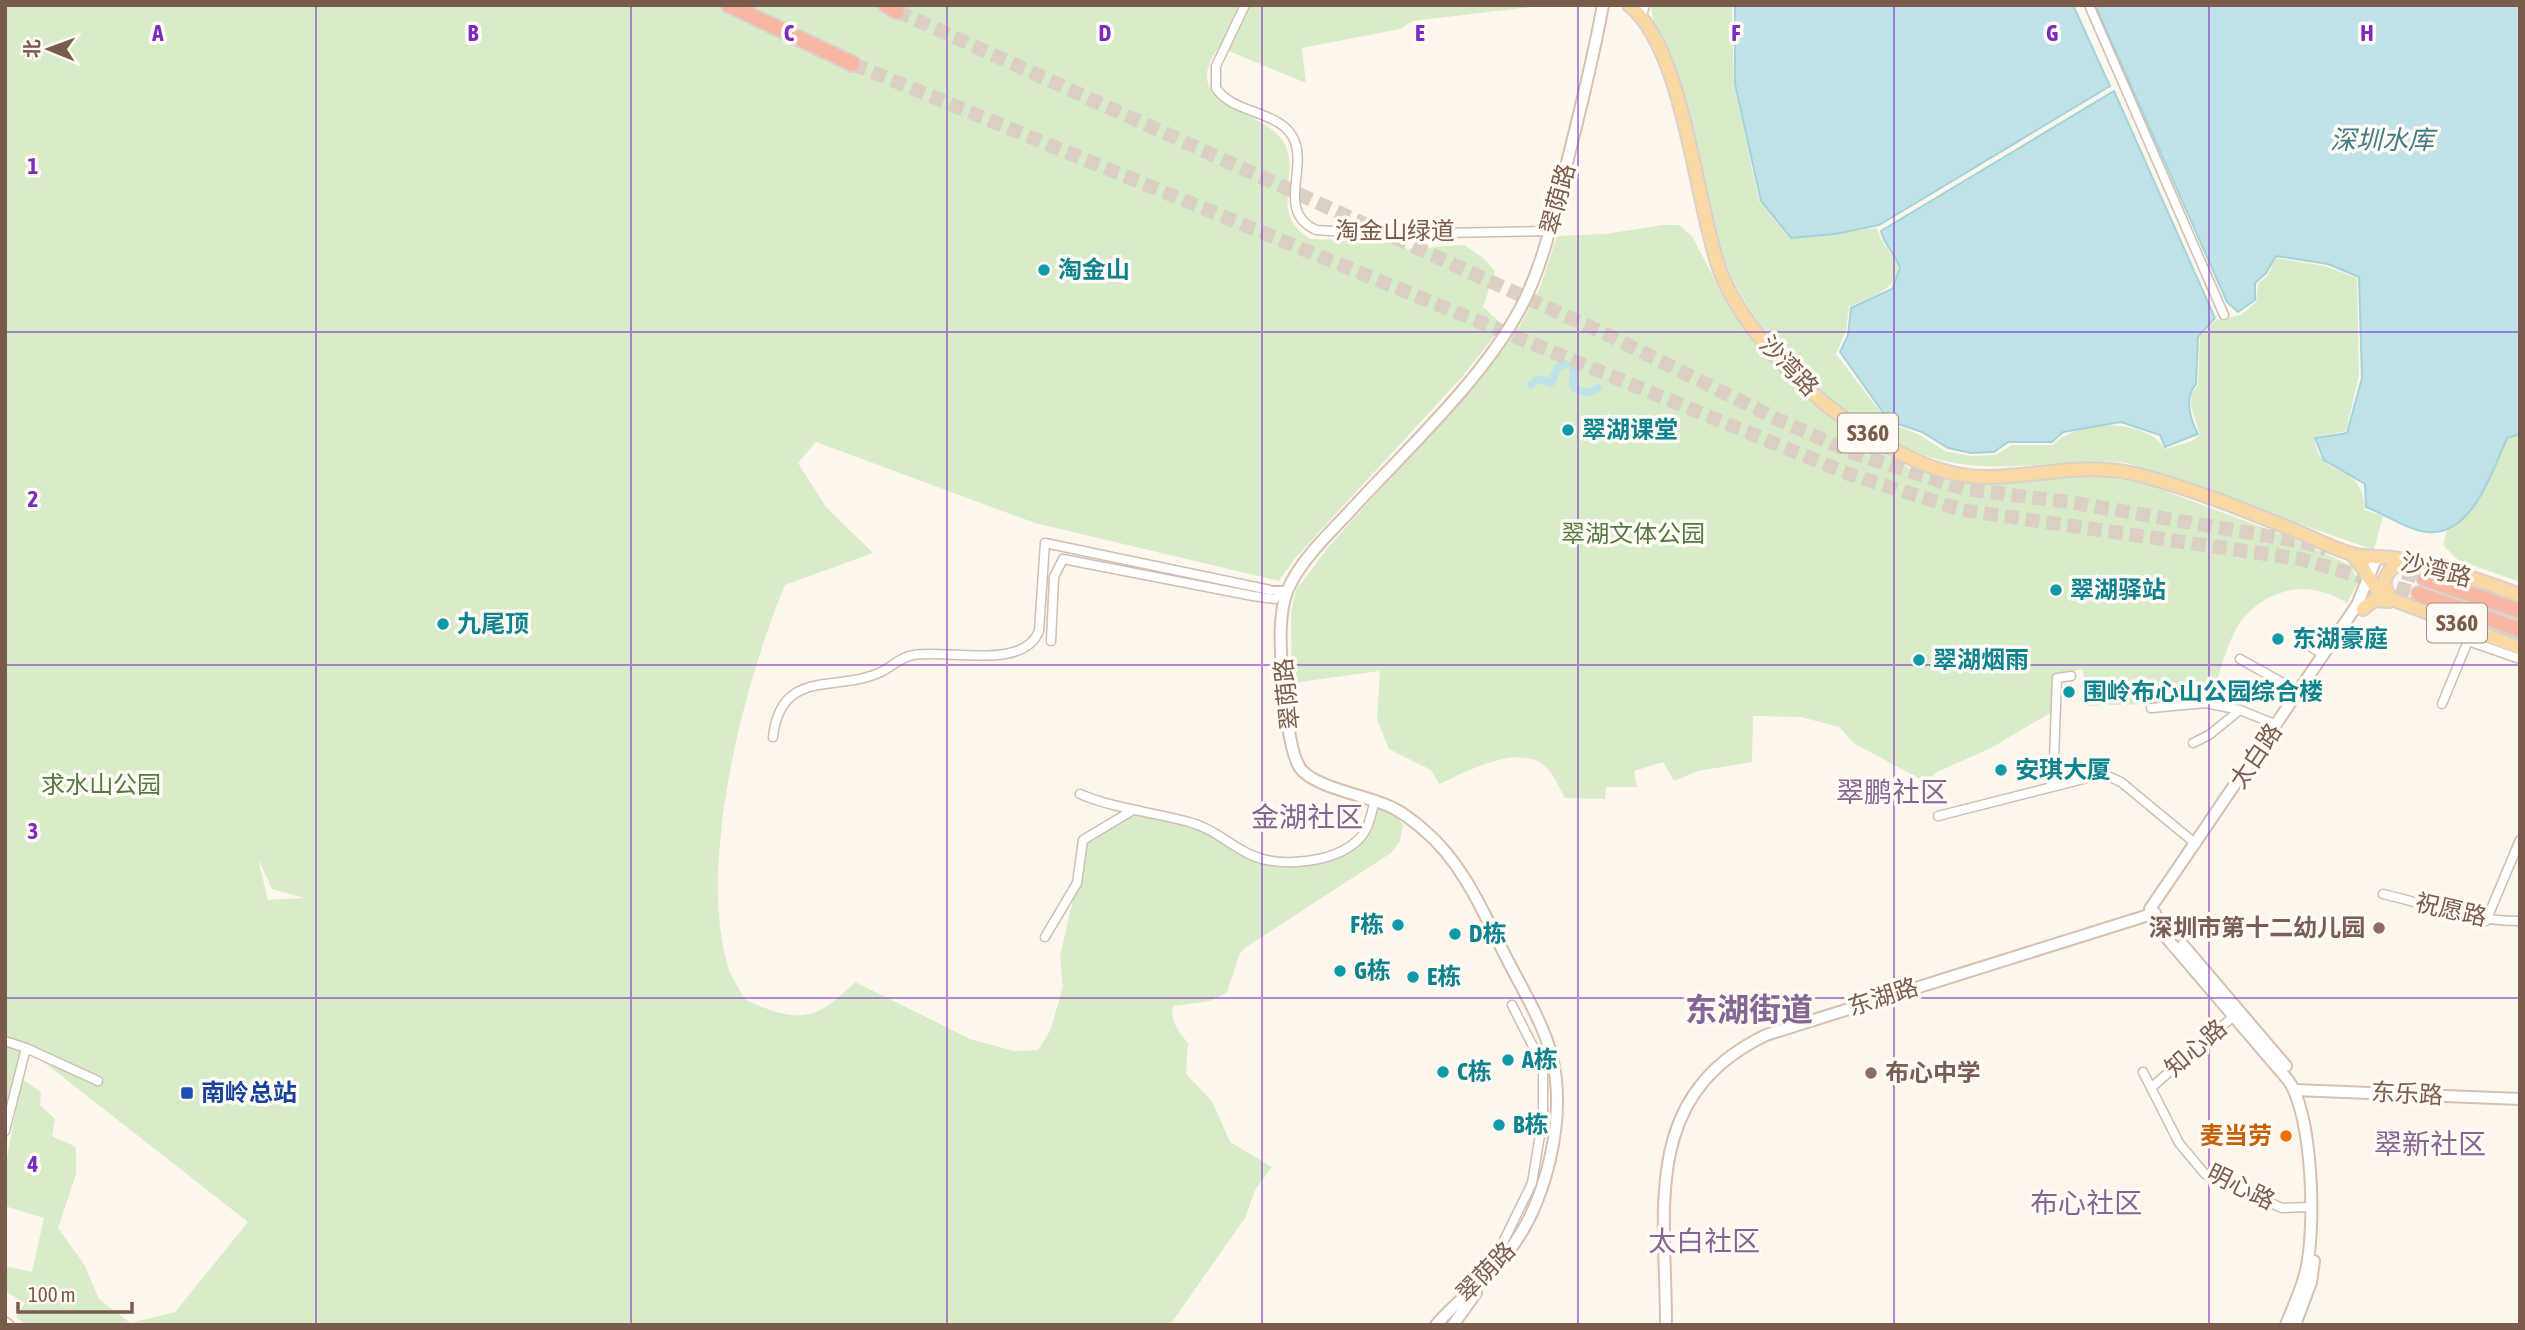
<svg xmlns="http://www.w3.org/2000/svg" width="2525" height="1330" font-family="'Asap Condensed','Noto Sans SC',sans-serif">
	<rect width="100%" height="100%" fill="#fdf6ec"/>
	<g fill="#d8ecc9" fill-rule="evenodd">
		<path d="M5 5H1547L1413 21 1400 29 1302 48 1306 83 1219 47C1176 107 1260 107 1283 141 1303 171 1266 214 1311 239L1393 241 1408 249 1464 245 1482 257 1495 271 1483 307 1503 325 1462 377 1296 557 1279 581 1035 523 816 442 798 463 826 507 873 553 785 585C744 683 697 863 728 967 732 979 739 989 746 1000 797 1023 814 1023 855 982L970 1039 1014 1051 1038 1050 1050 1031 1063 987 1060 956 1079 873 1080 846 1133 810 1190 822 1267 860H1313L1357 841 1375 807 1393 814 1403 824 1400 841 1391 853 1246 947 1240 953 1227 992 1211 1001 1173 1006C1170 1022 1179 1032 1188 1043L1186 1074 1212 1101 1230 1142 1272 1167 1255 1190 1245 1218 1170 1325H25L16 1317 25 1303 5 1291V1266L32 1272 44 1218 5 1206V1167L22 1079 41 1092 40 1105 55 1119 52 1136 76 1147V1174L58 1228 84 1264 99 1299 130 1323 175 1312 248 1222 27 1049 5 1149ZM258 859 272 889 304 898 268 900Z"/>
		<path d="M1651 5H1732L1734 84 1759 201 1790 239 1877 228C1881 241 1885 246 1893 256 1914 284 1866 299 1849 307L1846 331 1836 354 1888 422 1920 435 1945 451 1971 456 1996 455 2012 445H2053C2076 420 2145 417 2165 449L2192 441 2200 435 2191 407 2192 393 2198 385 2200 337 2217 319 2241 315 2256 302 2258 284 2268 275 2276 258 2325 266 2357 278 2359 375 2346 431 2314 437C2320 484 2362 457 2365 510L2383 516 2374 550 2127 463C2074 457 2022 471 1969 465 1867 455 1760 351 1724 259 1710 226 1707 186 1698 151 1693 130 1689 109 1683 89 1676 65 1651 29 1651 5Z"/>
		<path d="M1663 225H1679L1692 236 1727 303 1778 372 1822 410 1880 451 1909 468 1944 479 1985 484 2095 475 2146 484 2291 538 2352 566 2358 583 2347 603C2310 580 2270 586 2241 621 2231 634 2220 669 2216 686L2228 694V704L2190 699 2174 703 2086 706 2083 669 2053 677 2052 712 1991 748 1937 772 1926 782 1855 744 1839 727 1801 717 1753 716 1752 762 1698 771 1674 781 1663 762 1634 771 1637 787H1606L1605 799 1565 798C1560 789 1555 777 1548 769 1521 740 1467 772 1439 784L1431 770 1389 749 1377 719 1380 671 1292 683 1291 612 1296 590 1330 545 1479 379 1520 325 1540 288 1557 236 1605 234Z"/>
		<path d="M2520 434V582L2458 560 2443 545 2447 530 2466 515 2485 486 2507 438Z"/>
	</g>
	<g fill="#bfe3e8" stroke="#a5d3da" stroke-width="2">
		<path d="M1735 5H2073L2110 86 1879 225 1835 234 1791 238 1761 201 1735 84Z"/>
		<path d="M2095 5H2520V434L2507 438C2493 470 2472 537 2427 532 2408 530 2384 514 2366 507L2365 484 2324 460 2315 438 2347 433 2362 378 2359 277 2328 264 2276 256 2266 273 2255 283V300L2238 312 2227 302Z"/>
		<path d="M2114 91 2215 318 2198 337 2196 384C2184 398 2190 419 2198 434L2165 447 2160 435 2121 422 2063 432 2052 442H2008L1994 452 1971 453 1948 448 1922 432 1889 421 1840 352 1848 335 1851 308 1892 289 1900 268C1895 253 1885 247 1881 231Z"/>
	</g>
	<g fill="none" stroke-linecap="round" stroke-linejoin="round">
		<path stroke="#bfe3e8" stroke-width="8" d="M1531 385 1538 379 1551 383 1558 367 1567 364 1574 368 1573 386 1577 390 1588 393 1598 388"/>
		<g stroke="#dcd0c4" stroke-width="14" stroke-dasharray="14 7" stroke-linecap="butt">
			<path d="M897 11 1608 335 1781 421 1856 454 1965 489 2069 502 2303 542 2326 549"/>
			<path d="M853 64 1849 474 1962 510 2301 559 2419 594"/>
			<path d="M2363 560 2425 579"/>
		</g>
		<defs>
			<g id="street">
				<path d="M1245 5 1216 66V88C1233 115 1284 110 1295 142 1306 172 1277 212 1316 230L1380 234 1550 231"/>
				<path d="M2089 5 2224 315"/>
				<path d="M1642 15 1645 5"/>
				<path d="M1051 641 1054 577 1063 559 1253 596 1275 599 1287 591"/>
				<path d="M2308 645 2324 655"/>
				<path d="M2240 659 2299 692"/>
				<path d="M2442 704 2468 641 2520 659"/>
				<path d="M2151 708 2206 703 2240 710"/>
				<path d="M773 737C781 667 836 693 881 672 893 666 900 657 914 655 948 649 1023 671 1039 631L1045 543 1270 590 1287 591"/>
				<path d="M2193 743 2209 735 2240 710 2277 725"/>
				<path d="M2053 785 2057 678 2071 676"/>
				<path d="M1080 794C1115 809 1153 812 1189 822 1213 828 1229 845 1251 855 1280 868 1334 863 1358 840 1369 830 1371 814 1375 800"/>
				<path d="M1938 816 2103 774 2121 782 2196 844"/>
				<path d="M2383 894C2430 905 2471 921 2520 921"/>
				<path d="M2486 921 2520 840"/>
				<path d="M1045 937 1077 883 1083 840 1133 810"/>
				<path d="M5 1041 26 1048"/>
				<path d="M2143 1072 2179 1143 2205 1174 2282 1208 2310 1207"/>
				<path d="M2153 1086 2235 1015"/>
				<path d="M5 1131 26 1048 98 1081"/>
				<path d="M1489 1271 1532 1183 1543 1117V1066L1512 1005"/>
			</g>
			<g id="secondary">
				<path d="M2183 945 2286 1066"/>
				<path d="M2295 1090 2520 1099"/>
				<path d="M5 1323 8 1325"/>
				<path d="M1436 1325C1458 1299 1488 1279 1508 1252 1546 1204 1567 1118 1552 1057 1543 1022 1522 989 1506 957 1484 914 1463 863 1425 831 1416 823 1405 814 1393 808 1370 796 1314 788 1300 768 1289 751 1285 704 1283 683 1281 655 1277 615 1288 589 1302 558 1330 533 1352 509 1407 449 1482 380 1520 309 1541 270 1551 226 1562 182 1577 124 1592 65 1603 5"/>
				<path d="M1453 1325 1476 1293 1473 1286"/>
				<path d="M1666 1325C1666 1208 1640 1096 1766 1035L2155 913"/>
				<path d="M2286 1325C2293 1307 2302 1289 2306 1270 2316 1228 2313 1115 2288 1080L2159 929 2150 915V909L2357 605 2376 559"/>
				<path d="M2295 1325 2311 1282 2314 1261"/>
			</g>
			<g id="primary">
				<path d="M1629 5C1684 49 1695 200 1719 268 1729 296 1750 326 1769 349 1813 403 1913 478 1985 477 2038 477 2086 461 2139 475 2190 488 2242 509 2291 529 2312 537 2331 548 2352 554 2367 558 2379 556 2393 558 2436 565 2479 580 2520 595"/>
				<path d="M2352 555C2366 567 2370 585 2384 596L2520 648"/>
				<path d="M2391 598C2378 581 2387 569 2404 561"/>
				<path d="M2363 609 2374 600 2389 601"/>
			</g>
			<g id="highway">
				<path d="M729 5 853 64"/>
				<path d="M886 5 897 11"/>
				<path d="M2425 579 2520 611"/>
				<path d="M2419 594 2520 630"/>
			</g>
		</defs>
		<use href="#street" stroke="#d1beb0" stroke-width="11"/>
		<use href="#secondary" stroke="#d6c0b0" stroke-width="14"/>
		<use href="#primary" stroke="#dad1cd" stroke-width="16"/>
		<use href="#highway" stroke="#dad1cd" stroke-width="18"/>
		<use href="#street" stroke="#fff" stroke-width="8"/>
		<use href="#secondary" stroke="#fff" stroke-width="10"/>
		<use href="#primary" stroke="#fbd9a5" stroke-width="12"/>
		<use href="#highway" stroke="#f7b7a3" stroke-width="14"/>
	</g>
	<path fill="none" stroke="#7b2cbf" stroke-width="2" stroke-opacity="0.55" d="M316 5V1325M631 5V1325M947 5V1325M1262 5V1325M1578 5V1325M1894 5V1325M2209 5V1325M5 332H2520M5 665H2520M5 998H2520"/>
	<g fill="#0f9aa8" stroke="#fffaf3" stroke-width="2.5">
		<circle cx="1044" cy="270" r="7"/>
		<circle cx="1568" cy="430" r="7"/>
		<circle cx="2056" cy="590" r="7"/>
		<circle cx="443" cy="624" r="7"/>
		<circle cx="2278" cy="639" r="7"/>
		<circle cx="1919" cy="660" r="7"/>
		<circle cx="2069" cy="692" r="7"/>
		<circle cx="2001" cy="770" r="7"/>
		<circle cx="1398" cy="925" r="7"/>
		<circle cx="1455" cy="934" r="7"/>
		<circle cx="1340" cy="971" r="7"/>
		<circle cx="1413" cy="977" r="7"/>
		<circle cx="1508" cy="1060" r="7"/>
		<circle cx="1443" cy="1072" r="7"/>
		<circle cx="1499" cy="1125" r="7"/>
	</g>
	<g fill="#8d6e63" stroke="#fffaf3" stroke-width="2.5">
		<circle cx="2379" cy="928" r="7"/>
		<circle cx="1871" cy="1073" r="7"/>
	</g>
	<rect fill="#1a4fb4" stroke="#fffaf3" stroke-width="2.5" x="180" y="1086" width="14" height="14" rx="3.5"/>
	<circle fill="#e8710a" stroke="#fffaf3" stroke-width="2.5" cx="2286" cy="1136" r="7"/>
	<g text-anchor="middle" stroke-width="7" stroke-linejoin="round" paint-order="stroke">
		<g fill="#fffaf3" stroke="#a28b7f" stroke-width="2">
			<rect x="1838" y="413.5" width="60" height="39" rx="5"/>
			<rect x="2427" y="603.5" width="60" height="39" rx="5"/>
		</g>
		<g font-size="23" font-weight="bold" fill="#7a5c4d">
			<text x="1868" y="441">S360</text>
			<text x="2457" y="631">S360</text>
		</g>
		<g font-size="24" fill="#7a5c4d" stroke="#fffaf3">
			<text transform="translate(1558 199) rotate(-75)" y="8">翠荫路</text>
			<text x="1395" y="239">淘金山绿道</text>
			<text transform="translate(1789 366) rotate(46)" y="8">沙湾路</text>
			<text transform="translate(2436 570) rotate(14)" y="8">沙湾路</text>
			<text transform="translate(1287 694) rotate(-96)" y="8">翠荫路</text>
			<text transform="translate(2256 756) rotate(-56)" y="8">太白路</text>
			<text transform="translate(2451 910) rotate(13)" y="8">祝愿路</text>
			<text transform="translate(1883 997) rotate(-18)" y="8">东湖路</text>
			<text transform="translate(2196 1048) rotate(-41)" y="8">知心路</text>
			<text transform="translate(2407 1094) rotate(3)" y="8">东乐路</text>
			<text transform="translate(2241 1187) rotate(26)" y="8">明心路</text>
			<text transform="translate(1486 1272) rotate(-46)" y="8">翠荫路</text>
		</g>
		<g font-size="24" font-weight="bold" fill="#0d838f" stroke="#fffaf3" text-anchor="start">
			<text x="1058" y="278">淘金山</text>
			<text x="1582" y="438">翠湖课堂</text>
			<text x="2070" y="598">翠湖驿站</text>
			<text x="457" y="632">九尾顶</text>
			<text x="2292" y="647">东湖豪庭</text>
			<text x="1933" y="668">翠湖烟雨</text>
			<text x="2083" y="700">围岭布心山公园综合楼</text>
			<text x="2015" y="778">安琪大厦</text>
			<text x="1384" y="933" text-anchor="end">F栋</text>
			<text x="1469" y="942">D栋</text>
			<text x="1354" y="979">G栋</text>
			<text x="1427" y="985">E栋</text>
			<text x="1522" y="1068">A栋</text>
			<text x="1457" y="1080">C栋</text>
			<text x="1513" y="1133">B栋</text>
		</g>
		<g font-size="24" fill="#537a41" stroke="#fffaf3">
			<text x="1633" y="542">翠湖文体公园</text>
			<text x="101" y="793">求水山公园</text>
		</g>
		<g font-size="24" font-weight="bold" fill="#785e54" stroke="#fffaf3" text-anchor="end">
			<text x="2365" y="936">深圳市第十二幼儿园</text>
			<text x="1885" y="1081" text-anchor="start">布心中学</text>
		</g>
		<g font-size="24" font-weight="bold" fill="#164399" stroke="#fffaf3" text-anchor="start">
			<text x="201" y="1101">南岭总站</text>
		</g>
		<g font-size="24" font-weight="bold" fill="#c56008" stroke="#fffaf3" text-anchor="end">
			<text x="2272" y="1144">麦当劳</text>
		</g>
		<g font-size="26" font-style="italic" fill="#437c86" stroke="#fffaf3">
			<text x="2382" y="149">深圳水库</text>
		</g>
		<g font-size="28" fill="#846695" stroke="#fffaf3">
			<text x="1892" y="802">翠鹏社区</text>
			<text x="1307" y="827">金湖社区</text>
			<text x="2430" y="1154">翠新社区</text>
			<text x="2086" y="1213">布心社区</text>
			<text x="1704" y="1251">太白社区</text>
		</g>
		<g font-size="32" font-weight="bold" fill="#846695" stroke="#fffaf3">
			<text x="1749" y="1021">东湖街道</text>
		</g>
	</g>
	<g font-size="23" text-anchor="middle" font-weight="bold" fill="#7b2cbf" stroke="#fffaf3" stroke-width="7" stroke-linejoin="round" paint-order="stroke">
		<text x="158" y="41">A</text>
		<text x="473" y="41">B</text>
		<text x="789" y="41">C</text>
		<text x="1105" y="41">D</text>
		<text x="1420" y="41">E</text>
		<text x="1736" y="41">F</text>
		<text x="2052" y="41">G</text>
		<text x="2367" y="41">H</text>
		<text x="33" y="174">1</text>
		<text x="33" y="507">2</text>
		<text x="33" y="839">3</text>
		<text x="33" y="1172">4</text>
	</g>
	<rect width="2525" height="1330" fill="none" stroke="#7a5c4d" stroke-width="14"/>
	<g transform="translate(49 49) rotate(271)" stroke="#fffaf3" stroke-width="5" paint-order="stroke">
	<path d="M0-5L12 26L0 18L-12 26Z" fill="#7a5c4d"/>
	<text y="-10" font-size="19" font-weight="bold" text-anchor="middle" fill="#7a5c4d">北</text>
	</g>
	<path d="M18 1302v10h114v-10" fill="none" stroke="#7a5c4d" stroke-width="3.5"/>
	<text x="28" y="1302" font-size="21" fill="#7a5c4d" stroke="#fffaf3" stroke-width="5" paint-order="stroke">100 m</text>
</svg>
